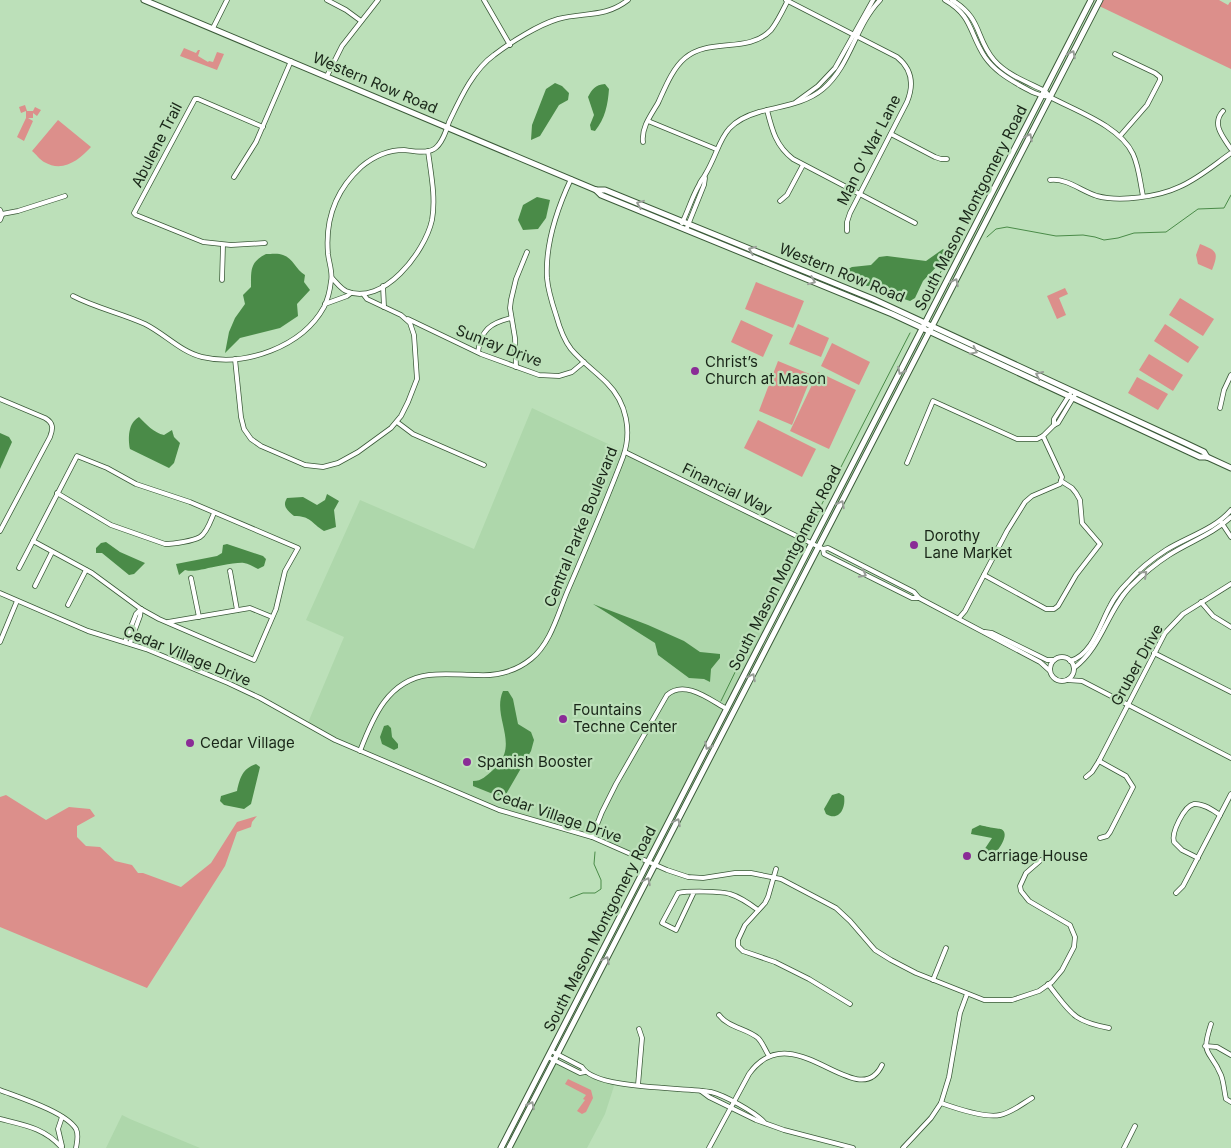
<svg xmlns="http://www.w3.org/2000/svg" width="1231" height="1148" font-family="Inter,sans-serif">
	<rect width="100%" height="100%" fill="#bce0b9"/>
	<g fill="#aed7ab">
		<path d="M532 408 625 452 812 544 648 862 605 842 517 816 360 751 307 725 344 637 306 620 360 500 474 549Z"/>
		<path d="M554 1060 580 1073 585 1072 615 1083 605 1114 587 1148H509Z"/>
		<path d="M122 1115 130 1119 200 1148H106Z"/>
	</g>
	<g fill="#dc8f8b">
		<path d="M1100 0H1219L1228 5 1230 2H1231V69L1097 5Z"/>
		<path d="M184 48 196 53 198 50H200L198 56 208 62 209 61 213 62 217 52 224 54 217 70 180 56Z"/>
		<path d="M25 105 27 111H33L35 107 41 110 37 116 33 113V118H28L33 121 24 141 17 137 26 118V111L21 113 19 107Z"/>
		<path d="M58 120 91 147C79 160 63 173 44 162 40 160 36 154 32 151Z"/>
		<path d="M1200 244C1217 251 1219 252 1212 270L1198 264 1196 255Z"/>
		<path d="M756 282 804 301 793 328 745 309Z"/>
		<path d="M1065 288 1068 294 1059 298 1066 315 1057 319 1047 296Z"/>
		<path d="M1180 298 1214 319 1203 336 1169 315Z"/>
		<path d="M741 320 773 335 763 357 731 342Z"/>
		<path d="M798 324 829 338 821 357 789 344Z"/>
		<path d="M1165 324 1199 347 1188 363 1154 341Z"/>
		<path d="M832 343 870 362 859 385 821 366Z"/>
		<path d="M1149 354 1183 375 1173 391 1139 370Z"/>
		<path d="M778 361 812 375 792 425 759 411Z"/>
		<path d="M818 372 856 390 829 449 790 431Z"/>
		<path d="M1137 377 1168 394 1158 410 1128 393Z"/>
		<path d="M758 420 816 449 802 477 744 448Z"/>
		<path d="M6 795 46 820 69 807 90 809 95 816 77 826V837L86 846 100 847 115 861 132 865 138 873H143L181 887 211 863 237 822 257 816 252 822 251 827 237 832 225 866 147 988 0 927V797Z"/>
		<path d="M568 1079 591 1090 593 1098 586 1112 582 1114 577 1111 585 1100 583 1099 586 1095 565 1084Z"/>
	</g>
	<g fill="#4a8b48">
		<path d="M555 83 562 86 569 93 568 100 559 105 540 136 531 140 532 125 546 89Z"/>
		<path d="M605 84 609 89C608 104 605 119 595 131L591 130 590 125 594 115 588 97C592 89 595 85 605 84Z"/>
		<path d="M537 197 550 200 546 218 538 229 523 230 518 220 523 205Z"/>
		<path d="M943 249 945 251 941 262 923 281 915 298 910 301 904 299 888 287 880 285 867 286 847 275 846 270 852 267 871 265 879 257 887 256 926 261Z"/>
		<path d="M266 254C271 254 279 253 283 255 293 258 296 270 305 275L304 282 310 290 297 304 298 316 280 328 240 338 225 353 229 332 235 318 245 304 243 295 251 287C251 270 250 262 266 254Z"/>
		<path d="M139 417C146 424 154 433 164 435L172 430 174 437 180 443 174 463 169 468 130 449C128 438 128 423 139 417Z"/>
		<path d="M0 433 9 437 12 442 0 469Z"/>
		<path d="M327 494 339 501 334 510 336 527 324 531C311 523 311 516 294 516 287 510 282 506 287 498L303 497 317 505 325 500Z"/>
		<path d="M106 542 120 552 145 563 134 574 129 575 102 553H96V548L101 543Z"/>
		<path d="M227 544 263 556 266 559 264 566 258 569C254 567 249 564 244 563 236 562 213 567 205 569 198 570 192 572 185 570L179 575 176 564 217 556 222 553 223 545Z"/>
		<path d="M593 604 648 625 684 641 700 652 720 654V658L711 669 710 682 704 679 689 678 658 655 655 643Z"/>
		<path d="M503 691H508L513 699 518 724 531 732 534 740 531 751 505 796 493 794 473 786V781C482 781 486 776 493 770 522 745 491 718 503 691Z"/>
		<path d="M388 725 391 728 392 737 398 744V748L394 750 382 744 380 737 384 726Z"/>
		<path d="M256 764 260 767 251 804 244 809 224 805 220 801 221 796 237 791C240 778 242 769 256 764Z"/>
		<path d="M839 793 844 796C846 808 839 822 826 814L824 809 832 795Z"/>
		<path d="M980 825C982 826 999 829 1001 829 1011 834 998 850 994 855L987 853 984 850 992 838 971 834 972 829Z"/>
	</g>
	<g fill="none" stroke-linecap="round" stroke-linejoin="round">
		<g stroke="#4a8b48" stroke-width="1">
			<path d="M987 237 996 229 1007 227 1056 236 1083 235 1095 237 1104 240 1118 238 1134 233 1166 232 1198 209 1224 208 1231 195"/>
			<path d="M921 310 962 231"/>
			<path d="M808 531 910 333"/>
			<path d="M721 701 743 656"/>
			<path d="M570 898 583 893H595L601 889V880L594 864 595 852"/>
		</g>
		<defs>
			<g id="street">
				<path d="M327 0 346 10 361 21"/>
				<path d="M484 0 510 45"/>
				<path d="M786 0 897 57C912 69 914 85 907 102L850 213 847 222V231"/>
				<path d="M945 0C973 16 969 33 985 57 994 70 1007 78 1021 86 1030 91 1039 96 1050 97 1076 111 1120 126 1133 154 1139 167 1140 182 1143 196"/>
				<path d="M952 0C983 19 975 38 994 60 1007 75 1027 82 1045 91L1050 97"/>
				<path d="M213 28 227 0"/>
				<path d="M1115 54 1155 73 1160 77V80L1147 105 1120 136"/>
				<path d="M327 76 342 46 378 0"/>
				<path d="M796 102 818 86 835 68 873 0"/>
				<path d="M767 110C772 130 776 146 793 159L915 223"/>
				<path d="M1223 111C1211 124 1223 137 1231 149"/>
				<path d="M648 121 716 149"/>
				<path d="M263 127 198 99H195L134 213 136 215 203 242 231 245 265 243"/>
				<path d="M891 134 935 157 941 159H947"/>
				<path d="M643 142C641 128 651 115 658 103 665 88 672 69 685 58 710 37 748 54 771 30 778 21 783 10 788 0"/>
				<path d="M234 177 256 142 291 61"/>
				<path d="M1050 180C1067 178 1081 191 1097 196 1119 202 1158 197 1179 187 1198 179 1214 165 1231 153"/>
				<path d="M780 201 787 195 803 165"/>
				<path d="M0 210 2 215 0 220"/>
				<path d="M2 214 18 211 65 196"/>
				<path d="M682 223C688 211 692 197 699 185 700 181 703 179 705 175 723 145 718 124 759 112 781 106 805 104 823 89 851 65 855 26 880 0"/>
				<path d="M686 230 704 185 705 178"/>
				<path d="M332 278C337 283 340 288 346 291 383 307 425 252 432 220 436 198 431 174 428 151"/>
				<path d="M222 280 223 245"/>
				<path d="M383 286 384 307"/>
				<path d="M73 296C96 308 121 313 145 324 165 334 181 352 202 357 245 367 302 347 324 307 328 299 330 290 331 281 333 273 329 263 328 254 325 220 336 190 361 167 374 156 387 150 404 150 413 151 426 154 434 149 442 144 446 131 449 122 460 99 473 70 494 55 511 42 538 25 558 19 584 12 605 18 628 0"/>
				<path d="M325 304 347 296 351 293"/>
				<path d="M408 319 481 354 539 375 559 376 572 372 584 362"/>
				<path d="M478 352C481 330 490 323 511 318"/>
				<path d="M235 359 241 417 244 429 251 439 261 446 305 465 323 467 338 463 358 452 391 428 401 416 408 402 417 379 414 335 410 323 401 315 367 299 364 295"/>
				<path d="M516 367 515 338 510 308 511 300 516 279 527 252"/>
				<path d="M0 399 45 418C54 423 53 429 50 437L0 531"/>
				<path d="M1220 408 1224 390 1231 375"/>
				<path d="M397 422 413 434 484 465"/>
				<path d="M1054 425V419L1070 394"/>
				<path d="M625 452 819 547 823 549 828 548 914 592 919 598 1040 662 1050 671"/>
				<path d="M77 456 107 468 136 484 190 502 298 548 285 571 276 609 254 660 159 619 141 609 92 573 33 541Z"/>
				<path d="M907 463 933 401 1017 439H1037L1043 436"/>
				<path d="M57 493 111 525 165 544C174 544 193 541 200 537 207 533 211 520 214 513"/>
				<path d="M1221 522 1231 537"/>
				<path d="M823 549 824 554 912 598H919"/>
				<path d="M19 568 33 541"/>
				<path d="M230 571 237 610"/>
				<path d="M984 575 1046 609H1054L1058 606 1076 575 1100 544 1082 523 1080 500 1076 493 1072 488 1061 481"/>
				<path d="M191 578 199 617"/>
				<path d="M35 586 52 552"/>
				<path d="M0 593 88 631 146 649 228 683 260 698 335 740 499 810 592 837 667 870 688 877 703 878 735 873H751L781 879 836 908 850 921 875 950 891 960 916 973 984 1000H1012L1039 991 1052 982 1062 970 1074 947 1075 937 1070 925 1029 901 1021 891 1020 886 1026 873 1041 860"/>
				<path d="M1201 602 1213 616 1231 627"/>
				<path d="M68 605 86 570"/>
				<path d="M959 618 965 611 1007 531 1025 502 1032 496 1060 484 1062 477 1043 436 1054 425 1058 423 1076 393"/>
				<path d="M168 622 250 608 272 617"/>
				<path d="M985 632 992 633 1047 660H1054"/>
				<path d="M0 642 17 601"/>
				<path d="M125 642 136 614 141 609"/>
				<path d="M130 643 140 616 141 609"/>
				<path d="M1154 653 1231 692"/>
				<circle cx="1062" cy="669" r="12"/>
				<path d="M1070 661C1092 655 1100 624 1110 606 1114 598 1121 589 1128 582 1139 569 1152 559 1166 550 1187 537 1215 529 1231 510"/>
				<path d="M1074 668C1102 647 1107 611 1130 587 1142 575 1155 564 1169 555 1189 542 1213 534 1231 517"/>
				<path d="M1067 680 1082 681 1231 758"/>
				<path d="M360 751C373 717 388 680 429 675 445 673 462 675 478 675 498 676 515 672 531 659 551 643 558 613 568 590 587 546 606 502 623 457 632 432 627 403 607 383 596 372 582 362 571 349 564 340 559 326 556 315 552 303 548 290 547 278 545 244 557 209 571 179"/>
				<path d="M1099 761 1126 776 1133 787 1110 832 1107 836 1100 838"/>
				<path d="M1086 777 1092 772 1099 761 1165 633 1183 614 1231 584"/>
				<path d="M592 837 602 812 616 784 667 695C685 679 710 700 727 709"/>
				<path d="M1198 858 1182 850 1174 842C1171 833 1184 806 1194 804 1203 803 1213 810 1220 815"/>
				<path d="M776 869 768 897 765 903 745 925 738 940V946L743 951 775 962 809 979 850 1004"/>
				<path d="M694 892 676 930 662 923 678 893C687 891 721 891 730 894 740 897 750 904 758 910"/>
				<path d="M1176 893 1183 886 1231 794"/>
				<path d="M933 980 946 948"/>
				<path d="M1048 984C1071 1013 1072 1021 1109 1028"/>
				<path d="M719 1015C729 1028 746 1028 758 1038 763 1043 765 1050 769 1056"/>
				<path d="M1211 1024C1200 1058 1210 1048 1221 1075 1224 1083 1224 1091 1226 1099L1231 1102"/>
				<path d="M1205 1046 1217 1047 1231 1055"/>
				<path d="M551 1051 582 1067C595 1090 685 1087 711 1092 724 1095 755 1112 764 1122"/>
				<path d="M548 1057 580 1073 585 1072"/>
				<path d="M638 1085 642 1038 639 1029"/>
				<path d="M0 1090C18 1097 66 1112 76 1129 79 1135 77 1142 76 1148"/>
				<path d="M701 1091 709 1097 756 1120 784 1130 853 1148"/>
				<path d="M941 1103C955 1108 986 1118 1000 1115 1011 1113 1022 1104 1032 1098"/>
				<path d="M0 1119C24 1125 45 1128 62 1148"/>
				<path d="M62 1146 58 1129 62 1117"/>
				<path d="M709 1148 749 1074C793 1012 858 1116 882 1065"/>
				<path d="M903 1148 931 1118 941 1103 949 1077 960 1013 967 994"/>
				<path d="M1124 1148 1135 1126"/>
			</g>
			<g id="secondary">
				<path d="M144 0 596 190H605L873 299 1185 443 1204 452 1207 457"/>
				<path d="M596 190 601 195 892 314 1200 457H1207L1231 468"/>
				<path d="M501 1148 1091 0"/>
				<path d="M509 1148 1100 0"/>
			</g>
		</defs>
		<use href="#street" stroke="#3b5a39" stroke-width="5.5"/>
		<use href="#secondary" stroke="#3b5a39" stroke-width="7"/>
		<use href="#street" stroke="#fff" stroke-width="4"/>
		<use href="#secondary" stroke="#fff" stroke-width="5"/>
	</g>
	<defs><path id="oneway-chevron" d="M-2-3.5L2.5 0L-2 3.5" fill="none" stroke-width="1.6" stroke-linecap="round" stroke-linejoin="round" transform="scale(1.25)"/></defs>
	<g stroke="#989d97">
		<use href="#oneway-chevron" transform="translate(1072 54) rotate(-63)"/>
		<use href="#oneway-chevron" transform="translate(1029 137) rotate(-63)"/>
		<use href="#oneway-chevron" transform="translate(640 204) rotate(-158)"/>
		<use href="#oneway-chevron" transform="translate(752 250) rotate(-158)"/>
		<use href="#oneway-chevron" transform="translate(812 281) rotate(22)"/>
		<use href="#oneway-chevron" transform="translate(955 282) rotate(-63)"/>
		<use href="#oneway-chevron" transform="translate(974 351) rotate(26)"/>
		<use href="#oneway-chevron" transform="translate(901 371) rotate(117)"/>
		<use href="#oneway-chevron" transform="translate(1039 375) rotate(-155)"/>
		<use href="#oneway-chevron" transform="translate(841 504) rotate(-63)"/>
		<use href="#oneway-chevron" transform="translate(863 574) rotate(27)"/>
		<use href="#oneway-chevron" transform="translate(1144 574) rotate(-42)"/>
		<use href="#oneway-chevron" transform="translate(752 677) rotate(-63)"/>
		<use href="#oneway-chevron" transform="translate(708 746) rotate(117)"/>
		<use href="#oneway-chevron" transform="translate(677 822) rotate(-63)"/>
		<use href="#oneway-chevron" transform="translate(647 881) rotate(-63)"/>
		<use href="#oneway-chevron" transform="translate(606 960) rotate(-63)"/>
		<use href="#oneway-chevron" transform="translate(531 1105) rotate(-63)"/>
	</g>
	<g fill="#8a2c96" stroke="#bce0b9" stroke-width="2">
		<circle cx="695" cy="371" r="5"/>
		<circle cx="914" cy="545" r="5"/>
		<circle cx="563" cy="719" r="5"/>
		<circle cx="190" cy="743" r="5"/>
		<circle cx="467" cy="762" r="5"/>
		<circle cx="967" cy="856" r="5"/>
	</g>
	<g text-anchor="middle" stroke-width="4.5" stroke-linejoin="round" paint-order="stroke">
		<g font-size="15" fill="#192618" stroke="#bce0b9">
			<text transform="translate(375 83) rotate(23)" y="5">Western Row Road</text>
			<text transform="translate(157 145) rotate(-63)" y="5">Abulene Trail</text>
			<text transform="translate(869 150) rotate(-63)" y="5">Man O’ War Lane</text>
			<text transform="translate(971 208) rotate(-63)" y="5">South Mason Montgomery Road</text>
			<text transform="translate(842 273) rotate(22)" y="5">Western Row Road</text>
			<text transform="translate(499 346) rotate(21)" y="5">Sunray Drive</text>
			<text transform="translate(727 489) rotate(26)" y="5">Financial Way</text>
			<text transform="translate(581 527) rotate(-68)" y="5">Central Parke Boulevard</text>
			<text transform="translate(785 568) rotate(-63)" y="5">South Mason Montgomery Road</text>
			<text transform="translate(187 656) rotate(22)" y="5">Cedar Village Drive</text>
			<text transform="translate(1137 665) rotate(-61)" y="5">Gruber Drive</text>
			<text transform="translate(557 816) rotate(19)" y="5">Cedar Village Drive</text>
			<text transform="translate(600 929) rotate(-63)" y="5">South Mason Montgomery Road</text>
		</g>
		<g font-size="15" fill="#192618" stroke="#bce0b9" text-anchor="start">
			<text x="705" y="367">Christ’s<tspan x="705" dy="17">Church at Mason</tspan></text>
			<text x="924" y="541">Dorothy<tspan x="924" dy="17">Lane Market</tspan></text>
			<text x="573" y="715">Fountains<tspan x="573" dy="17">Techne Center</tspan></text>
			<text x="200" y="748">Cedar Village</text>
			<text x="477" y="767">Spanish Booster</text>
			<text x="977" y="861">Carriage House</text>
		</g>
	</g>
</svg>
